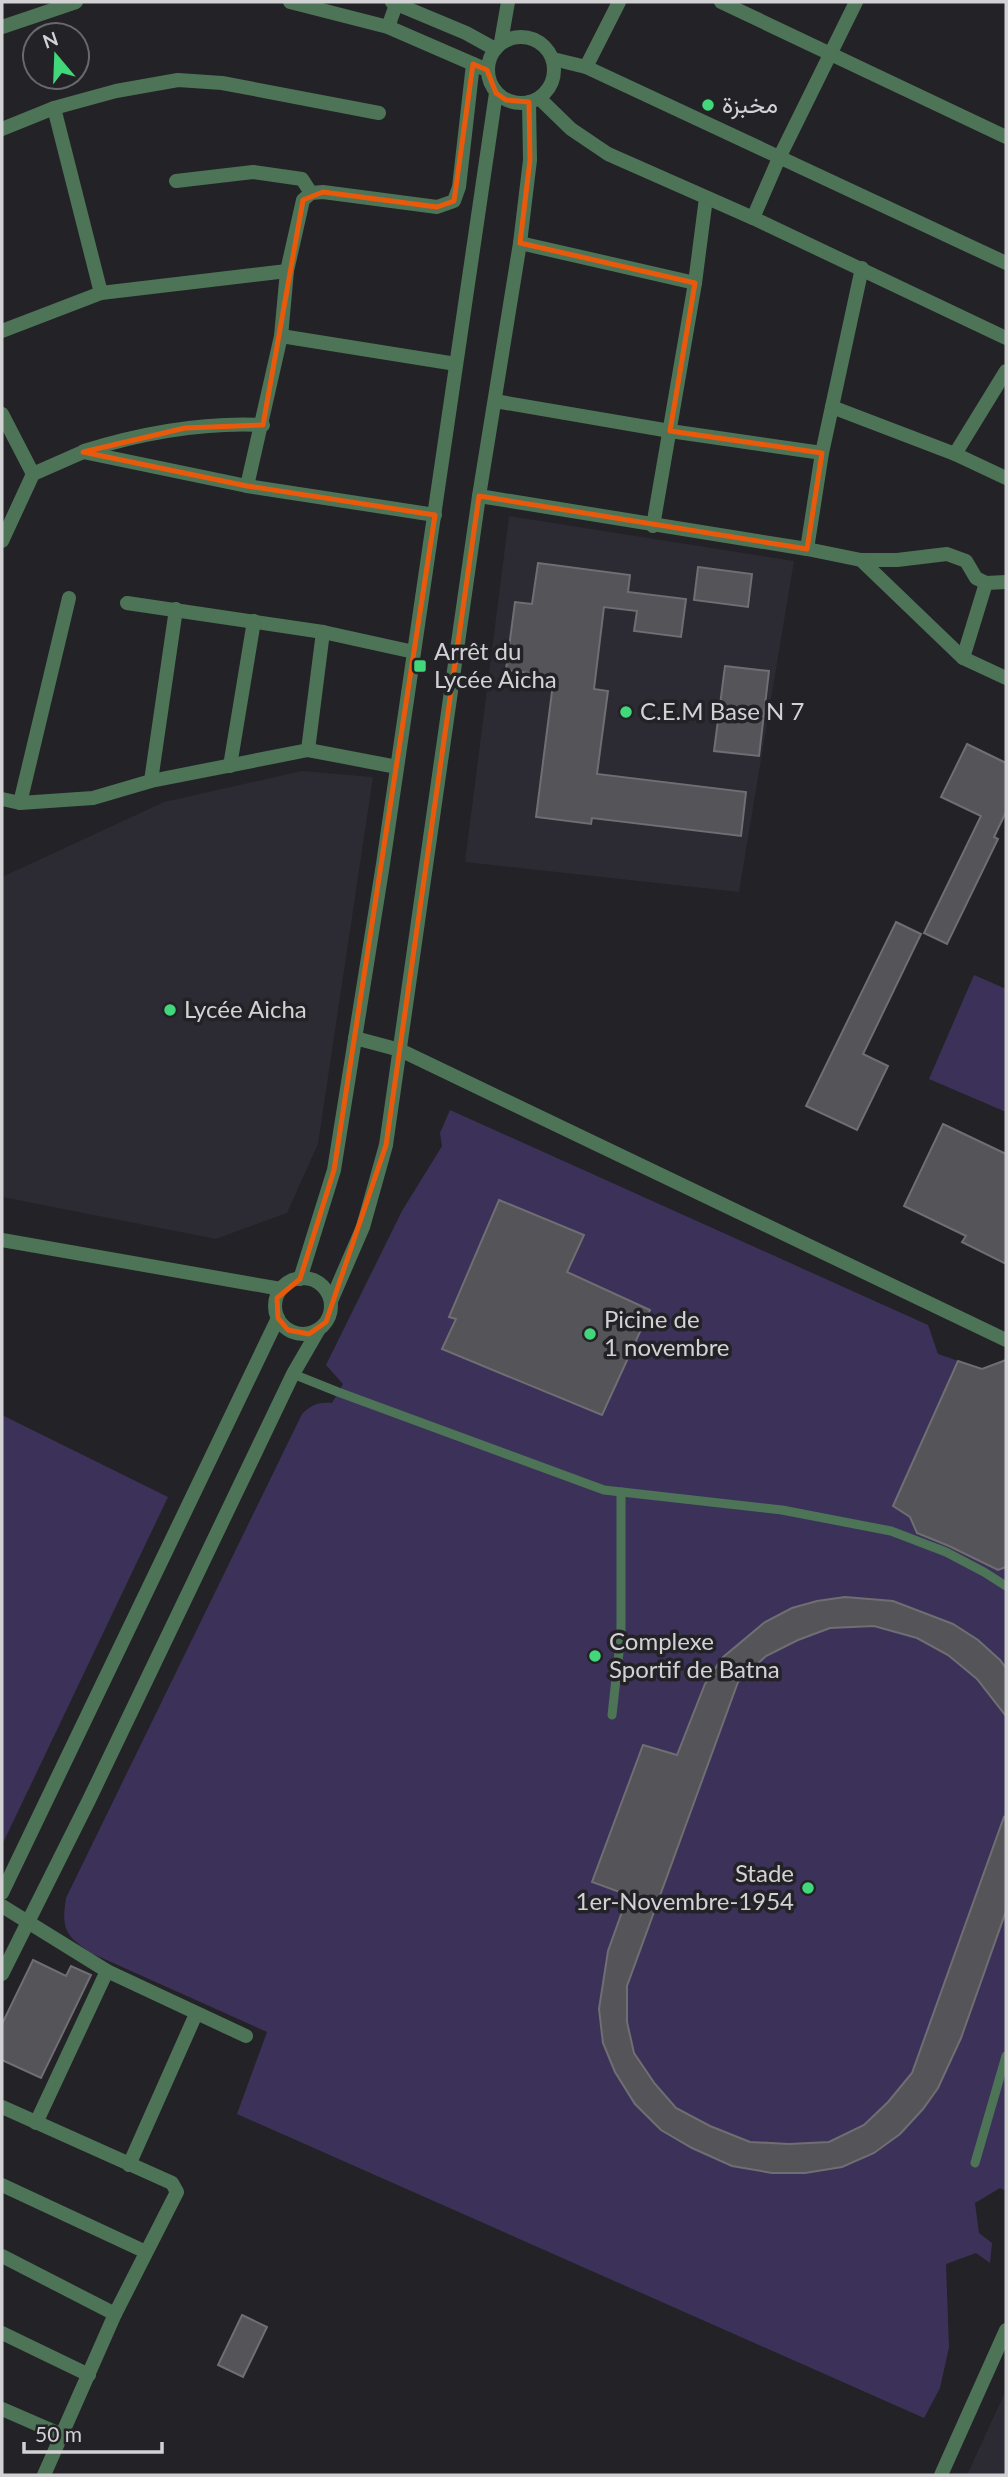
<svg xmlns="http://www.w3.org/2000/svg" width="1008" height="2477" font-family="Lato,Vazirmatn,sans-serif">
	<rect width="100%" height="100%" fill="#232226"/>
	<g fill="#2c2a33">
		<path d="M509 516 794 561 739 892 465 862Z"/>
		<path d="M302 771 373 777 318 1144 287 1213 216 1239 2 1197V877L164 802Z"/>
		<path d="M1006 2390V2475H967Z"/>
	</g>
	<g fill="#3c3259">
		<path d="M974 975 1006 989V1112L929 1079Z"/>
		<path d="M450 1110 928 1325 938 1354 982 1369 1003 1361 1006 1363V2191L1000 2188 975 2203 979 2233 992 2243 990 2263 976 2253 946 2264 949 2347 940 2388 924 2418 237 2114 267 2032 91 1953C66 1936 61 1930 66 1898L302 1414C312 1404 319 1402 332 1403L343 1384 326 1365 402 1211 442 1146 440 1133Z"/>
		<path d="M2 1415 168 1497 2 1845Z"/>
	</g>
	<g fill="#555459" stroke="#6f6e72" stroke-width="2">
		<path d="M538 563 630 575 628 592 686 599 681 637 634 631 637 611 604 607 594 689 608 691 597 774 746 792 741 836 592 818 591 824 536 817 554 676 506 670 515 602 532 604Z"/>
		<path d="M698 567 752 574 748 607 694 600Z"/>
		<path d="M725 666 769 671 759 756 714 751Z"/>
		<path d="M967 744 1006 763V812L994 837 998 839 947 944 924 933 981 816 941 797Z"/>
		<path d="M896 922 921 934 863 1054 888 1066 857 1130 806 1106Z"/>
		<path d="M943 1124 1006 1154V1264L962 1242 966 1236 904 1206Z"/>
		<path d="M499 1200 584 1235 567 1272 650 1310 602 1415 442 1349 456 1319 449 1317Z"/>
		<path d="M1006 1360V1567L998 1570 949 1546 917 1533 910 1517 893 1506 958 1361 982 1369Z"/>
		<path d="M845 1597 893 1601 953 1624 978 1640 1000 1660 1006 1668V1716L977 1679 948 1655 917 1638 874 1626 830 1628 798 1640 766 1656 738 1682 627 1986V2022L634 2053 655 2084 676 2108 710 2126 750 2142 789 2144 829 2142 864 2125 888 2102 912 2073 1004 1817 1006 1818V1911L961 2038 938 2088 923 2109 900 2134 874 2153 842 2167 805 2173H772L732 2166 692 2148 661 2130 635 2104 615 2072 603 2043 599 2009 608 1951 628 1895 592 1882 643 1745 677 1755 705 1684 722 1658 765 1622 792 1608 817 1601Z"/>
		<path d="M33 1960 66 1976 71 1966 91 1975 41 2078 2 2060V2024Z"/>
		<path d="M242 2315 267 2327 243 2377 218 2365Z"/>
	</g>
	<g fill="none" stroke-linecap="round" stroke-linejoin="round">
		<g stroke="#4d7457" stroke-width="9">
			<path d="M293 1374 338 1392 604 1490 782 1510 891 1531 946 1552 984 1572 1006 1586"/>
			<path d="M612 1715 621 1634V1492"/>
			<path d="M975 2163 1006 2056"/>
		</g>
		<g stroke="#4d7457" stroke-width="14">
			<path d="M721 2 1006 137"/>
			<path d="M388 27 397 2"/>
			<path d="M586 67 619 2"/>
			<path d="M54 108 101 293"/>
			<path d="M2 129 54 108 116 91 178 80 222 83 379 113"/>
			<path d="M176 181 253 172 302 179 311 193"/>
			<path d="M753 218 779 158 856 2"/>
			<path d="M520 243 695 283"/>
			<path d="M2 331 101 293 287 271"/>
			<path d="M281 336 456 364"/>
			<path d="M495 401 670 431 822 453"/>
			<path d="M832 407 955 454 1006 478"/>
			<path d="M2 414 33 474"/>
			<path d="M84 451C142 433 202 422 263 425"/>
			<path d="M955 454 1006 371"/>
			<path d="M247 486 281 336 287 271 303 200 311 193 323 192 437 207 454 201 459 187 473 64"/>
			<path d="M479 496 807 549 861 560H897L947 554 966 561 976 578 986 583 1006 582"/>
			<path d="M653 526 695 283 706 198"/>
			<path d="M2 541 33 474 83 452 247 486 435 515"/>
			<path d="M807 549 822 453 862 268"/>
			<path d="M861 560 963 658 1006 678"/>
			<path d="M127 603 323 632 414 652"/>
			<path d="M963 658 986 583"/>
			<path d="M308 750 323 632"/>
			<path d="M230 766 254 621"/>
			<path d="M151 781 176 609"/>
			<path d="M2 799 20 803 93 798 151 781 308 750 397 767"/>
			<path d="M20 803 69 598"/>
			<path d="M355 1038 400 1050 1006 1340"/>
			<path d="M2 1906 107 1971 246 2036"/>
			<path d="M2 2107 172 2183 177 2192 115 2314 44 2475"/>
			<path d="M36 2123 107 1971"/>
			<path d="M129 2165 196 2014"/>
			<path d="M2 2185 146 2252"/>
			<path d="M2 2256 115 2314"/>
			<path d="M2 2333 89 2375"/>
			<path d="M2 2409 62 2435"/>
			<path d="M941 2475 1006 2330"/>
		</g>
		<g stroke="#4d7457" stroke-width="14">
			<path d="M290 2 388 27 487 70"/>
			<path d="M392 2 466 33 495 49"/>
			<path d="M2 27 76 2"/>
			<circle cx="521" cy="70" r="33"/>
			<path d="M501 42 508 2"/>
			<path d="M553 59 586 67 1006 263"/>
			<path d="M539 98 571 129 608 154 753 218 1006 338"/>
			<path d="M2 1240 281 1289"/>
			<circle cx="303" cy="1306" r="28"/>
			<path d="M300 1279 334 1170 383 864 496 93"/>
			<path d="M331 1301 363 1227 386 1145 479 496 520 243 530 160 529 102"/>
			<path d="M2 1893 278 1318"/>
			<path d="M2 1974 89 1800 293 1374 319 1329"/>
		</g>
	</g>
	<path fill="none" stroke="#e8590c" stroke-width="5" stroke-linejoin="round" d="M473 64 487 70 496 93 506 100 529 102 530 160 520 243 695 283 670 431 822 453 807 549 479 496 386 1145 326 1322 309 1334 288 1330 278 1318 277 1298 300 1279 334 1170 435 515 247 486 83 452 185 428 263 425 303 200 323 192 437 207 454 201Z"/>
	<g fill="#43d77b" stroke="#232226" stroke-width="2.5">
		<circle cx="708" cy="105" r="7"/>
		<rect x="413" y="659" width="14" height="14" rx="3.5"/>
		<circle cx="626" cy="712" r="7"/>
		<circle cx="170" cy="1010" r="7"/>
		<circle cx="590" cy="1334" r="7"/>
		<circle cx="595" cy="1656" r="7"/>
		<circle cx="808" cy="1888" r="7"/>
	</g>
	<g text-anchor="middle" stroke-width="7" stroke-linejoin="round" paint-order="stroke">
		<g font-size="24" fill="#d2d1d4" stroke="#232226" text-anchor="start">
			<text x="722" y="113">مخبزة</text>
			<text x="434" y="660">Arrêt du<tspan x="434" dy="28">Lycée Aicha</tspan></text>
			<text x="640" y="720">C.E.M Base N 7</text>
			<text x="184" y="1018">Lycée Aicha</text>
			<text x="604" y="1328">Picine de<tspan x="604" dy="28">1 novembre</tspan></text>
			<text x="609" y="1650">Complexe<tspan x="609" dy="28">Sportif de Batna</tspan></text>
			<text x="794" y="1882" text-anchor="end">Stade<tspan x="794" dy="28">1er-Novembre-1954</tspan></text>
		</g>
	</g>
	<rect width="1008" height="2477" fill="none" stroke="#d2d1d4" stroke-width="7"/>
	<g transform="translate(56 56) rotate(341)"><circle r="33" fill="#232226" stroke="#69686c" stroke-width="2"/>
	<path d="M0-5L12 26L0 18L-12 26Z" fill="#43d77b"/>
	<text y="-10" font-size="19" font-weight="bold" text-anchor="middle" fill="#d2d1d4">N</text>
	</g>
	<path d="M24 2442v10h138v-10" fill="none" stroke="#d2d1d4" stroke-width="3.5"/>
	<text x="35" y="2442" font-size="21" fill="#d2d1d4" stroke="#232226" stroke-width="5" paint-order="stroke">50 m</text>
</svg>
